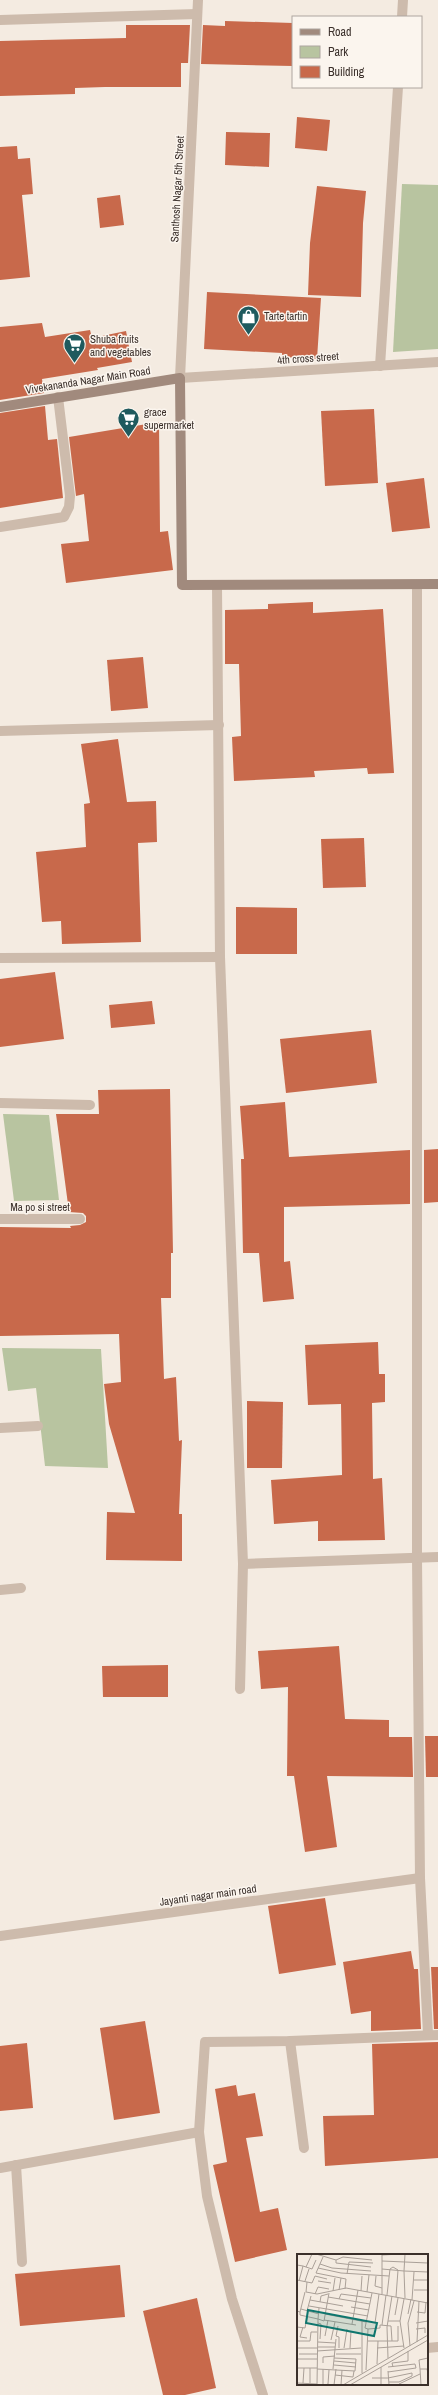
<svg xmlns="http://www.w3.org/2000/svg" width="438" height="2395" font-family="'Archivo Narrow',sans-serif">
	<rect width="100%" height="100%" fill="#f4ebe1"/>
	<g fill="#b8c4a0">
		<path d="M402 184 438 185V349L393 352Z"/>
		<path d="M3 1114 49 1115 59 1200 14 1201Z"/>
		<path d="M2 1348 101 1349 108 1468 45 1466 36 1388 8 1391Z"/>
	</g>
	<g fill="#c8694b">
		<path d="M225 21 293 23V66L201 64 203 25 225 26Z"/>
		<path d="M126 25H190L188 63H181V87H105L75 88V94L0 96V41L126 38Z"/>
		<path d="M297 117 330 120 327 151 295 148Z"/>
		<path d="M226 132 270 133 269 167 225 165Z"/>
		<path d="M17 146 18 159 30 158 33 194 22 195 30 277 0 280V147Z"/>
		<path d="M317 186 366 191 363 223 361 297 308 295 310 243Z"/>
		<path d="M120 195 124 225 100 228 97 198Z"/>
		<path d="M207 292 321 298 317 359 282 357V353L204 349Z"/>
		<path d="M42 323 45 337 90 330 92 338 126 331 132 362 97 368 98 370 42 379 44 393 0 400V327Z"/>
		<path d="M45 406 48 440 57 439 63 498 0 508V413Z"/>
		<path d="M374 409 378 483 325 486 321 411Z"/>
		<path d="M159 422 160 532 168 531 173 570 66 583 61 544 89 541 84 494 76 496 69 437Z"/>
		<path d="M424 478 430 528 392 532 386 483Z"/>
		<path d="M313 602V613L383 609 394 773 368 774 367 768 314 771 315 777 234 781 232 737 241 736 239 664H225V610L268 609V604Z"/>
		<path d="M143 657 148 708 111 711 107 660Z"/>
		<path d="M118 739 127 802 156 801 157 842 138 843 141 942 62 944 61 921 42 922 36 852 86 847 84 804 90 803 81 744Z"/>
		<path d="M364 838 366 887 323 888 321 839Z"/>
		<path d="M236 907 297 908V954H236Z"/>
		<path d="M55 972 64 1039 0 1047V979Z"/>
		<path d="M152 1001 155 1024 111 1028 109 1005Z"/>
		<path d="M371 1030 377 1083 286 1093 280 1039Z"/>
		<path d="M170 1089 173 1253H171V1298H161L164 1379 176 1377 179 1441 182 1440 179 1514H182V1561L106 1560 107 1512 135 1513 109 1424 104 1384 121 1382 119 1334 0 1336V1227L71 1228 70 1226 80 1225 86 1222V1216L83 1213 69 1212 56 1114H99L98 1090Z"/>
		<path d="M285 1102 289 1157 410 1150V1204L284 1207V1262L290 1261 294 1299 263 1302 259 1253H243L241 1159H244L240 1106Z"/>
		<path d="M438 1149V1202L424 1203V1150Z"/>
		<path d="M378 1342 379 1374H385V1402L372 1403 373 1479 382 1478 385 1540 318 1541V1521L274 1524 271 1480 342 1475 341 1404 308 1405 305 1345Z"/>
		<path d="M247 1401 283 1402 282 1468H247Z"/>
		<path d="M339 1646 345 1719 389 1720V1737H412L413 1777 327 1776 337 1847 305 1852 294 1776H287L288 1687 261 1689 258 1651Z"/>
		<path d="M168 1665V1697H103L102 1666Z"/>
		<path d="M425 1736H438V1777H426Z"/>
		<path d="M325 1898 336 1965 279 1974 268 1906Z"/>
		<path d="M411 1951 414 1969H418L421 2029 371 2031V2011L351 2014 343 1962Z"/>
		<path d="M431 1967H438V2029H434Z"/>
		<path d="M145 2021 160 2113 114 2120 100 2028Z"/>
		<path d="M438 2042V2158L325 2166 323 2116 374 2115 372 2044Z"/>
		<path d="M27 2043 33 2108 0 2111V2046Z"/>
		<path d="M236 2085 238 2096 255 2093 263 2136 246 2138 260 2212 278 2208 287 2250 235 2262 213 2165 227 2162 215 2089Z"/>
		<path d="M120 2265 125 2317 20 2326 15 2274Z"/>
		<path d="M197 2298 216 2388 185 2395H163L143 2311Z"/>
	</g>
	<g fill="none" stroke-linecap="round" stroke-linejoin="round">
		<g stroke="#cdbbac" stroke-width="10">
			<path d="M198 0 180 378 438 362"/>
			<path d="M402 17 403 0"/>
			<path d="M0 20 197 14"/>
			<path d="M380 366 398 87"/>
			<path d="M0 527 64 517 69 507 70 496 58 397"/>
			<path d="M217 585 220 957 243 1564 240 1689"/>
			<path d="M417 585V1558L420 1878 428 2034"/>
			<path d="M0 731 219 725"/>
			<path d="M0 958 220 957"/>
			<path d="M0 1103 90 1105"/>
			<path d="M0 1219H80"/>
			<path d="M0 1428 38 1426"/>
			<path d="M243 1564 438 1557"/>
			<path d="M0 1590 21 1588"/>
			<path d="M0 1936 420 1878"/>
			<path d="M290 2041 304 2148"/>
			<path d="M199 2132 207 2196 232 2299 263 2395"/>
			<path d="M16 2165 22 2262"/>
			<path d="M0 2168 199 2132 205 2042 290 2041 438 2035"/>
			<path d="M427 2348 438 2347"/>
		</g>
		<path stroke="#a18a7d" stroke-width="10" d="M0 407 180 378 182 585 438 584"/>
	</g>
	<defs>
		<symbol id="shop-pin" viewBox="-11 -11 22 30"><path d="M0 17L-7.5 6A9.5 9.5 0 1 1 7.5 6Z" fill="#1f5a5e" stroke="#fbf5ee"/><path d="M-5-2.5h2.3a2.7 3.5 0 0 1 5.4 0H5L5.5 6h-11ZM-1.5-2.5h3a1.5 2.3 0 0 0-3 0Z" fill="#fff"/></symbol>
		<symbol id="supermarket-pin" viewBox="-11 -11 22 30"><path d="M0 17L-7.5 6A9.5 9.5 0 1 1 7.5 6Z" fill="#1f5a5e" stroke="#fbf5ee"/><path d="M-6-5.5h2.5l.6 2H6L4.5 2H-2.5L-4.4-4H-6ZM-1.5 3.2a1.3 1.3 0 1 0 .1 0ZM3 3.2a1.3 1.3 0 1 0 .1 0Z" fill="#fff"/></symbol>
	</defs>
	<g fill-rule="evenodd">
		<use href="#shop-pin" x="236" y="304" width="25" height="34"/>
		<use href="#supermarket-pin" x="62" y="332" width="25" height="34"/>
		<use href="#supermarket-pin" x="116" y="406" width="25" height="34"/>
	</g>
	<g text-anchor="middle" stroke-width="3" stroke-linejoin="round" paint-order="stroke">
		<g font-size="11" fill="#3b302b" stroke="#fbf5ee">
			<text transform="translate(177 189) rotate(-87)" y="4">Santhosh Nagar 5th Street</text>
			<text transform="translate(308 358) rotate(-4)" y="4">4th cross street</text>
			<text transform="translate(88 380) rotate(-9)" y="4">Vivekananda Nagar Main Road</text>
			<text x="40" y="1211">Ma po si street</text>
			<text transform="translate(208 1895) rotate(-8)" y="4">Jayanti nagar main road</text>
		</g>
		<g font-size="11" fill="#3b302b" stroke="#fbf5ee" text-anchor="start">
			<text x="264" y="320">Tarte tartin</text>
			<text x="90" y="343">Shuba fruits<tspan x="90" dy="13">and vegetables</tspan></text>
			<text x="144" y="416">grace<tspan x="144" dy="13">supermarket</tspan></text>
		</g>
	</g>
	<g transform="translate(297 2254)">
		<rect width="131" height="131" fill="#f4ebe1"/>
		<path fill="none" stroke="#aaa098" stroke-width="1" d="M19 0 39 6 46 3 75 6M85 1 103 0M26 3 19 19 49 25 48 35M39 6V9L74 13M85 7 131 9M23 10 35 14 74 17M0 11 6 12 2 27M6 12 9 13 15 0M9 13 15 15 19 6M21 14 44 19 92 22M85 15 107 17M107 17 108 44M107 17 131 18M107 17 108 0M50 20 52 8 76 9M79 22 78 32 85 34M0 26 10 28 9 38 20 40 49 34 131 49M117 26H131M8 27 12 15M21 27 34 29M10 28 15 29 18 22 30 25M42 36 44 24M117 36H131M36 37 38 24M64 37 65 22M70 38 72 21M18 40 21 33 32 35M85 40V0M90 41 93 15 96 13 101 16 99 43M31 43 73 50M42 45 44 40 74 44M13 46 46 52M115 46 117 18M23 48 24 42 31 40M12 52 71 62M54 53 72 56M4 55 22 60M0 57 3 58V61L21 65 22 54M10 57 14 42M3 58 8 38M120 58 128 59 129 48M28 60 69 68M111 60 114 45M98 61 101 44M27 66 59 71M91 67H103L107 45M103 67 107 94M21 69 24 70 23 85M78 69 82 40M119 69 131 67M55 70 61 36M85 71 89 41M41 72 39 82 42 83V94M0 73 8 74 10 63M6 73 3 83 10 84M71 75 83 74V71L94 72 95 87M119 75 128 74V79M28 82 31 66M34 86 38 68M0 87H13L14 78H20M71 87H101V72M21 88 38 89M120 88 122 47M113 92 111 69 117 47M21 93H38M0 94H20M47 94 50 75M53 94 54 77M80 94 107 92M20 97 64 94M2 100H20M39 100H64M91 104 90 73 95 42M0 105H20M37 107 59 109M26 109V103L38 102M80 110 81 87M37 111 59 113M91 113 118 110 119 114 91 118M96 113 95 109 111 107V97M0 114H20M20 115 58 117 59 105 37 104M26 115V131M36 115 39 85M123 115 122 106 131 104M69 116 71 75 68 74 75 39M91 117 92 131M65 119V67M38 121 56 123 57 117M75 124H91L115 119V122L102 128H92M0 129 20 130M6 129 7 114M13 129V114M102 130 123 120M20 131 21 65 27 67 32 39M29 131 31 130 32 116M37 131 39 115M44 131 45 116M46 131 131 81M53 131 131 86M84 131V113M124 131 123 115H130L131 119"/>
		<path fill="#0f766e" fill-opacity="0.15" stroke="#0f766e" stroke-width="2" d="M11 56 80 69 77 82 9 69Z"/>
		<rect width="131" height="131" fill="none" stroke="#3b302b" stroke-width="2"/>
	</g>
	<rect x="292" y="16" width="130" height="72" fill="#fbf5ee" stroke="#aea6a0"/>
	<rect x="300" y="29" width="20" height="6" fill="#a18a7d" stroke="#aea6a0"/>
	<text x="328" y="36" font-size="12" fill="#3b302b">Road</text>
	<rect x="300" y="46" width="20" height="12" fill="#b8c4a0" stroke="#aea6a0"/>
	<text x="328" y="56" font-size="12" fill="#3b302b">Park</text>
	<rect x="300" y="66" width="20" height="12" fill="#c8694b" stroke="#aea6a0"/>
	<text x="328" y="76" font-size="12" fill="#3b302b">Building</text>
</svg>
